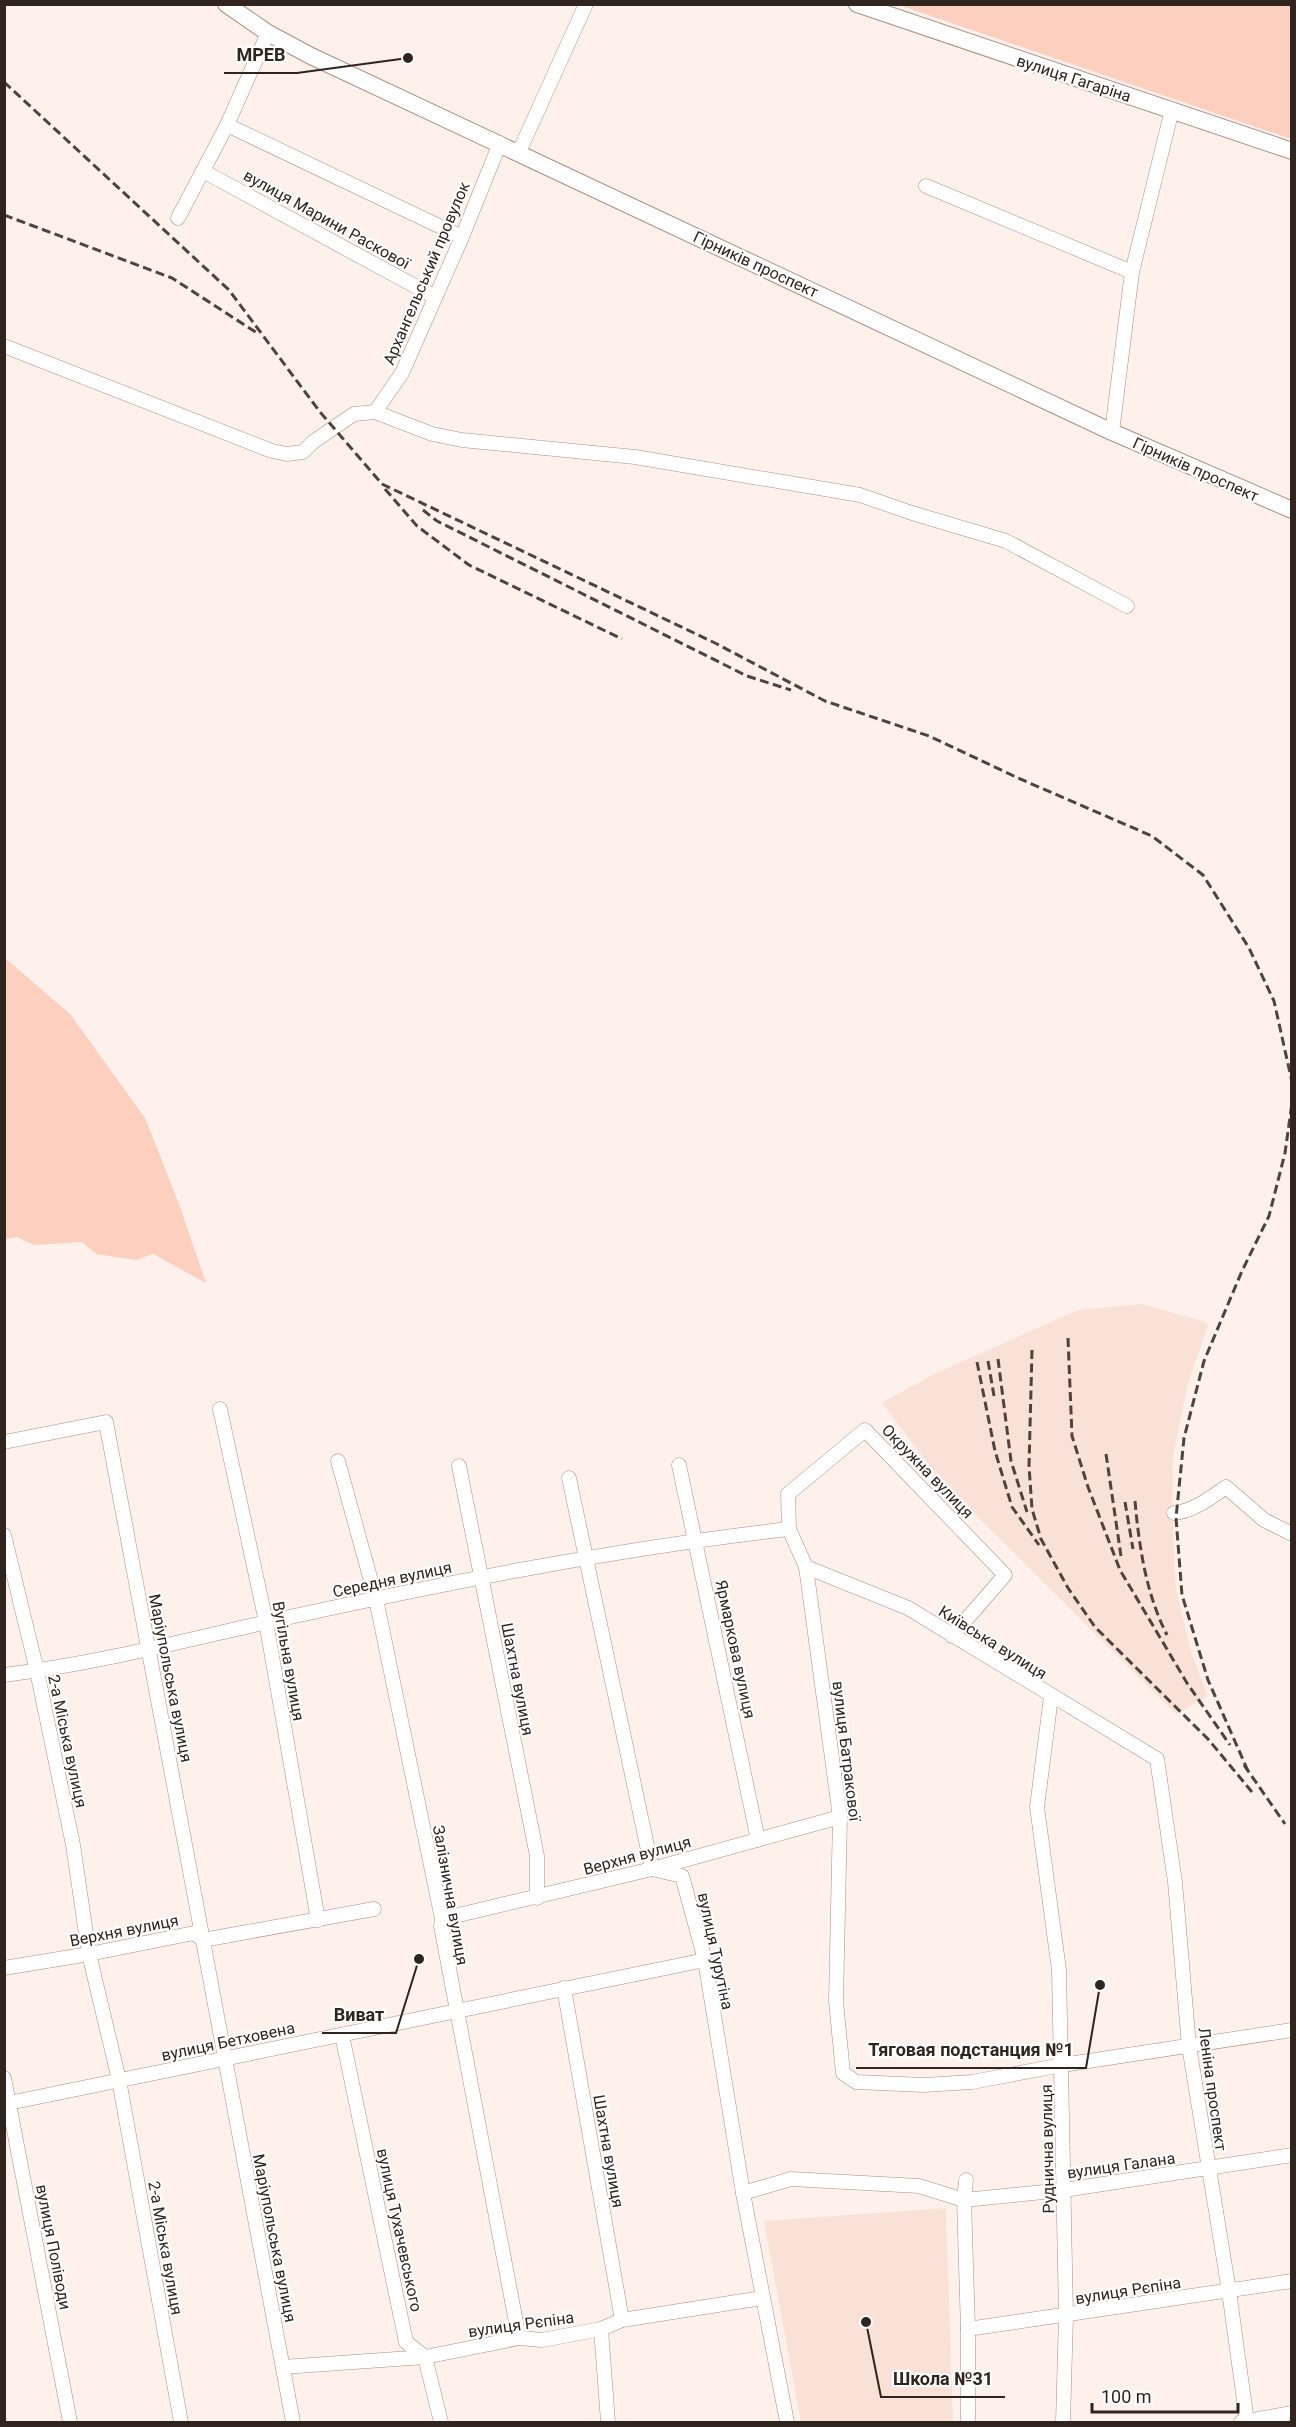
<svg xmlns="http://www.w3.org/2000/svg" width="1296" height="2427" font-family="Roboto,sans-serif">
	<rect width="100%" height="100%" fill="#fef0eb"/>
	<g fill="#fae1d8">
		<path d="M1141 1304 1206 1322 1208 1326 1188 1383 1173 1457 1172 1509 1176 1590 1192 1655 1208 1696 1176 1714 942 1482 882 1403 932 1375 1078 1310Z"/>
		<path d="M946 2208 953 2422H801L764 2221Z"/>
	</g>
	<g fill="#fdcfbf">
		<path d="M899 5H1291V139Z"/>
		<path d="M5 958 70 1014 145 1118 179 1204 206 1283 153 1254 136 1260 116 1257 97 1254 82 1242 34 1245 17 1237 5 1239Z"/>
	</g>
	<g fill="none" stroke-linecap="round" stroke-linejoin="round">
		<defs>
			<g id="minor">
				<path d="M227 125 462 237"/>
				<path d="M519 152 586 4"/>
				<path d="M203 171 435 297"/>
				<path d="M926 186 1132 272"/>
				<path d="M178 218 227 125 268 33"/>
				<path d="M4 346 272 451 287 454 303 452 313 442 354 414 375 412 432 434 462 440 635 457 860 495 912 513 1006 541 1127 606"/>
				<path d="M375 412 402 373 462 237 500 143"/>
				<path d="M1112 432 1132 272 1172 110"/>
				<path d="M220 1409 266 1622 318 1920"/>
				<path d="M4 1442 106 1422 293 2422"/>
				<path d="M338 1461 376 1599 442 1919 441 1926 519 2338"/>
				<path d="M679 1465 758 1840"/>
				<path d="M459 1466 537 1856V1898"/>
				<path d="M569 1478 652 1869 682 1876 705 1960 743 2193 787 2422"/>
				<path d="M1174 1513C1194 1511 1210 1498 1226 1487L1264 1520 1292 1534"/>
				<path d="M4 1535 37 1671 73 1845 89 1954 119 2080 181 2422"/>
				<path d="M806 1567 908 1608 1157 1759 1175 1882 1189 2046 1229 2291 1247 2422"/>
				<path d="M952 1636 1005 1575 865 1430 788 1494 789 1529 806 1567 840 1817 836 2001 843 2073 856 2082 924 2085 972 2082 1062 2065 1292 2030"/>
				<path d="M4 1675C93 1664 179 1642 267 1622 439 1584 613 1549 789 1529"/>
				<path d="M1051 1697 1037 1807 1059 1970 1066 2316 1063 2422"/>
				<path d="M442 1919 652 1869 840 1817"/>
				<path d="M4 1968 89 1954 194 1933 203 1940 374 1909"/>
				<path d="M564 1988 622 2320"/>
				<path d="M342 2035 406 2342 425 2357 441 2422"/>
				<path d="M4 2078 70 2422"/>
				<path d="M4 2104 705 1960"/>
				<path d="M966 2180 964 2200 968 2329V2422"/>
				<path d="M743 2193 791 2179 919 2186 964 2200 1064 2190 1292 2155"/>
				<path d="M601 2329 608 2422"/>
				<path d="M968 2329 1292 2281"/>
				<path d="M283 2367 425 2357 519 2338 542 2340 601 2329 622 2320 762 2298"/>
				<path d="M1241 2422 1292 2413"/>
			</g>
			<g id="major">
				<path d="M226 4 268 33 311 56 1112 432 1292 510"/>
				<path d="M857 4 1292 151"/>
			</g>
		</defs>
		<use href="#minor" stroke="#ae8e83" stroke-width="15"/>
		<use href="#major" stroke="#ae8e83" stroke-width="18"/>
		<use href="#minor" stroke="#fff" stroke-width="14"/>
		<use href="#major" stroke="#fff" stroke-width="16"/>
		<g stroke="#4f433e" stroke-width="3" stroke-dasharray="9 4.5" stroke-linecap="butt">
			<path d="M4 82 229 290 320 412 382 484 715 643 825 701 929 736 1018 778 1152 836 1203 875 1249 948 1274 1001 1292 1082"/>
			<path d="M4 215 172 278 257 333"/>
			<path d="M385 489 417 526 469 565 622 639"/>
			<path d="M423 510 437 521 747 676 791 690"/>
			<path d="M1068 1338 1072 1436 1088 1487 1120 1570 1187 1683 1230 1745"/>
			<path d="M1032 1350 1029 1466 1032 1509 1041 1539 1068 1588 1095 1627 1208 1739 1252 1792"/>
			<path d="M998 1359 1011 1461 1027 1512"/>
			<path d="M988 1361 994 1396"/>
			<path d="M977 1362 995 1451 1012 1507 1039 1545"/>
			<path d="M1106 1454 1121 1556"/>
			<path d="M1135 1501C1139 1546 1146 1594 1167 1635"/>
			<path d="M1125 1502 1133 1549"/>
			<path d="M1244 1765 1285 1824"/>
			<path d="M1248 1771 1208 1680 1182 1595 1176 1518 1184 1438 1204 1361 1242 1271 1269 1216 1285 1153 1292 1103"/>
		</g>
	</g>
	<g text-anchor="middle" stroke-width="4.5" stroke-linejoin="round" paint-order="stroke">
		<g font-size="16" fill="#30241f" stroke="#fff">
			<text transform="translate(1074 78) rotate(18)" y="6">вулиця Гагаріна</text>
			<text transform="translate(327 219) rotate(29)" y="6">вулиця Марини Раскової</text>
			<text transform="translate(756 264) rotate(25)" y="6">Гірників проспект</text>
			<text transform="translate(426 273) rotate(-67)" y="6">Архангельський провулок</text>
			<text transform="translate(1196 469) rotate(24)" y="6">Гірників проспект</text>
			<text transform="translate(928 1471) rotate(46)" y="6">Окружна вулиця</text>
			<text transform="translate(392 1579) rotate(-12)" y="6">Середня вулиця</text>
			<text transform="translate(993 1642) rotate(32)" y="6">Київська вулиця</text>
			<text transform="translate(736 1649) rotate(78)" y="6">Ярмаркова вулиця</text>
			<text transform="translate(289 1661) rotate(80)" y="6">Вугільна вулиця</text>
			<text transform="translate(171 1678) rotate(79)" y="6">Маріупольська вулиця</text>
			<text transform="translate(518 1679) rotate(79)" y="6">Шахтна вулиця</text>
			<text transform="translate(68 1741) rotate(78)" y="6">2-а Міська вулиця</text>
			<text transform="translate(847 1751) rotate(83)" y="6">вулиця Батракової</text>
			<text transform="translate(637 1855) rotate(-15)" y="6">Верхня вулиця</text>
			<text transform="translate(451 1895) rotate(80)" y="6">Залізнична вулиця</text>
			<text transform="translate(124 1930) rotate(-11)" y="6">Верхня вулиця</text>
			<text transform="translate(716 1951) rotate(78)" y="6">вулиця Турутіна</text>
			<text transform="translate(228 2041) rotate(-12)" y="6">вулиця Бетховена</text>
			<text transform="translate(1213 2089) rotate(82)" y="6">Леніна проспект</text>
			<text transform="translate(1047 2149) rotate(-91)" y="6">Руднична вулиця</text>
			<text transform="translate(609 2151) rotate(80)" y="6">Шахтна вулиця</text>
			<text transform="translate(1121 2165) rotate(-8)" y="6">вулиця Галана</text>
			<text transform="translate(400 2230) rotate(78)" y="6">вулиця Тухачевського</text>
			<text transform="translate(275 2238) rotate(79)" y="6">Маріупольська вулиця</text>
			<text transform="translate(54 2247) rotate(79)" y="6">вулиця Поліводи</text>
			<text transform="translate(166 2248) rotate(80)" y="6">2-а Міська вулиця</text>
			<text transform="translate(1128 2290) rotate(-9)" y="6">вулиця Рєпіна</text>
			<text transform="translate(521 2324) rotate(-8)" y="6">вулиця Рєпіна</text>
		</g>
	</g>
	<path fill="none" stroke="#30241f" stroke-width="2" d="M408 58L297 73H224M419 1959L396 2033H322M1100 1985L1086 2068H856M866 2322L881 2397H1005"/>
	<g fill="#30241f" stroke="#fff" stroke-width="2">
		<circle cx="408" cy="58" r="6"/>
		<circle cx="419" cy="1959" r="6"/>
		<circle cx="1100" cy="1985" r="6"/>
		<circle cx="866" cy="2322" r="6"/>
	</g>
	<g font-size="18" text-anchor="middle" font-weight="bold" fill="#30241f" stroke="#fff" stroke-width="4.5" stroke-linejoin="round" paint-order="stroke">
		<text x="261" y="61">МРЕВ</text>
		<text x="359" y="2021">Виват</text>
		<text x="971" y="2056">Тяговая подстанция №1</text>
		<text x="943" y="2385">Школа №31</text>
	</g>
	<rect width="1296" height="2427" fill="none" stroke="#30241f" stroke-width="12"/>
	<path d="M1092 2403v9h146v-9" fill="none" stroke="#30241f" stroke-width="3"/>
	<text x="1101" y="2403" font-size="18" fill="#30241f" stroke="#ffffff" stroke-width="4.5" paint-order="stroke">100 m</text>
</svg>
